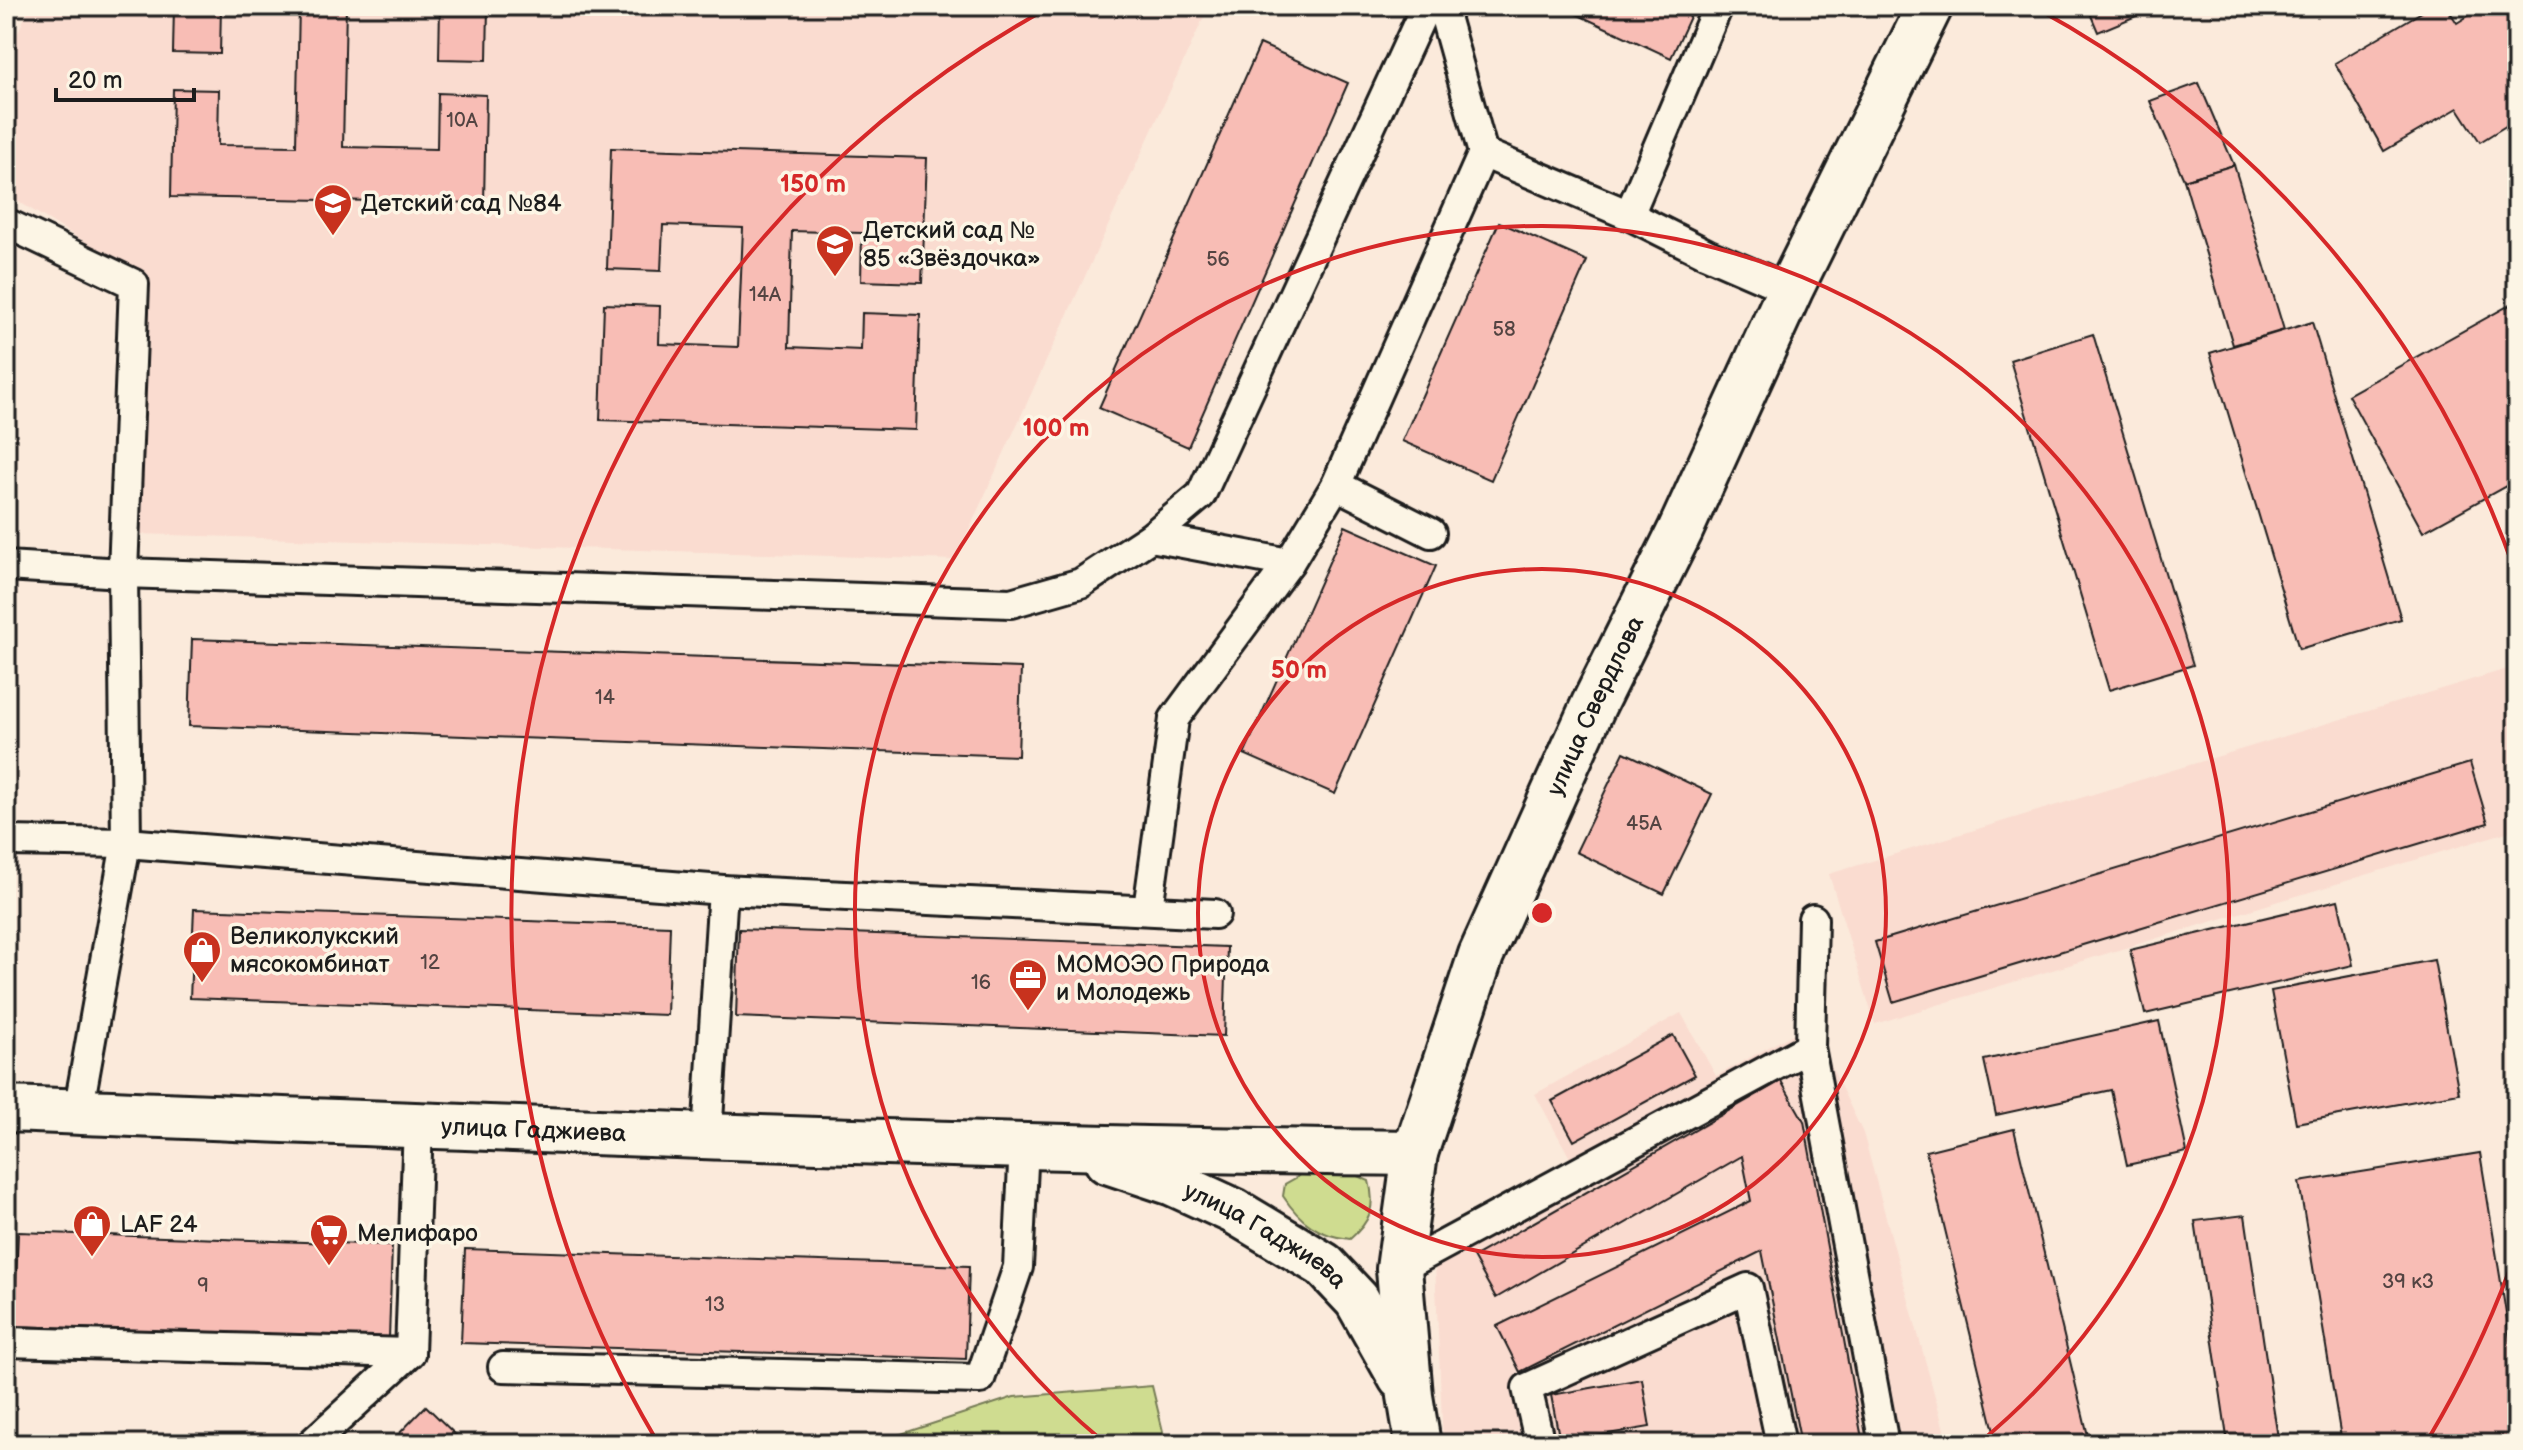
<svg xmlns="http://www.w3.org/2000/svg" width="2523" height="1450" font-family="'Balsamiq Sans',sans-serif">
	<rect width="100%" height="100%" fill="#fbeadb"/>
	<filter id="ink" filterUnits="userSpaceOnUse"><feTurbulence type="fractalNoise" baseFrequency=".0125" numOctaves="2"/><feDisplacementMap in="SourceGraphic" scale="16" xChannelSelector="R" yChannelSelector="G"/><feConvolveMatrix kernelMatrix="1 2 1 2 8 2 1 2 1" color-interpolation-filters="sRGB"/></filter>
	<g filter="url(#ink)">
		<g fill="#fadcd0">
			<path d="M30 6H1204L1208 8 955 560 139 534 149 281 6 194V58Z"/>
			<path d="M2517 666V829L1875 1024 1829 874Z"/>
			<path d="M1681 1013 1716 1076 1811 1024 1863 1133 1948 1444H1443L1434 1241 1570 1158 1535 1094Z"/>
		</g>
		<g fill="#cfdc90" stroke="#767c56" stroke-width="2">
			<path d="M1326 1173 1355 1175 1369 1181C1376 1207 1370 1222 1350 1239 1319 1236 1300 1222 1283 1196L1285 1184 1301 1175Z"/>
			<path d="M1152 1386 1166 1444H824L889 1438 1014 1397Z"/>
		</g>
		<g fill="#f8bdb5" stroke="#1c1c1c" stroke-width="2">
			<path d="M174 6H221L220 54 173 53Z"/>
			<path d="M299 6H346L343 147 437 149 438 93 486 95 484 203 171 197 173 89 219 90 218 145 296 146Z"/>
			<path d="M440 6H488L487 60 439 59Z"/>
			<path d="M1559 6H1695L1671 58Z"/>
			<path d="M2087 6H2160L2098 32Z"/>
			<path d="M2432 6H2446L2457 23 2484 6H2517V119L2480 142 2458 108 2384 151 2335 63Z"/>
			<path d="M1260 44 1348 83 1188 447 1099 408Z"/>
			<path d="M2199 83 2234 165 2184 180 2150 101Z"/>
			<path d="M611 148 927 158 922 283 861 281 862 233 792 231 789 347 861 350 862 313 920 315 916 430 600 420 604 304 660 306 659 344 738 347 743 228 663 225 661 271 607 269Z"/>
			<path d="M2234 165 2284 330 2233 345 2184 180Z"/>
			<path d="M1499 222 1587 261 1491 480 1402 441Z"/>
			<path d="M2517 301V480L2423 532 2348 395Z"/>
			<path d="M2312 322 2401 619 2299 649 2210 353Z"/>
			<path d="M2093 334 2193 665 2109 690 2010 360Z"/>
			<path d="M1345 526 1436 566 1335 794 1244 754Z"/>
			<path d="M192 639 1021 668 1018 756 189 726Z"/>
			<path d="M1624 752 1712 794 1664 894 1576 852Z"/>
			<path d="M2470 763 2488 823 1893 1002 1875 942Z"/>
			<path d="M2338 900 2353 965 2145 1014 2130 950Z"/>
			<path d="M194 909 670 926 667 1015 190 998Z"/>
			<path d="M739 929 1227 947 1224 1036 736 1017Z"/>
			<path d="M2434 960 2459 1093 2296 1123 2271 991Z"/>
			<path d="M2159 1021 2187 1152 2127 1165 2111 1090 1996 1115 1984 1060Z"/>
			<path d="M1673 1035 1695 1075 1574 1141 1552 1101Z"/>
			<path d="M1781 1081 1804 1121 1863 1444H1801L1762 1251 1520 1372 1497 1326 1751 1201 1742 1156 1496 1298 1473 1257Z"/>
			<path d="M2014 1129 2090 1444H1997L1926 1151Z"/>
			<path d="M2480 1153 2517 1381V1444H2342L2299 1182Z"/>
			<path d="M2245 1215 2273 1406 2279 1444H2228L2195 1221Z"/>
			<path d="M18 1232 392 1245 389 1339 14 1326Z"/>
			<path d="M465 1249 969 1266 966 1359 461 1343Z"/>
			<path d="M1642 1379 1650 1427 1560 1442 1551 1395Z"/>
			<path d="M426 1406 465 1444H389Z"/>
		</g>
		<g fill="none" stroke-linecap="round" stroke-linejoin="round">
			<defs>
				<g id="service">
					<path d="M1442 6 1483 153 1629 215 1707 254 1790 290"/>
					<path d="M1629 215 1718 6"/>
					<path d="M6 223 134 284 123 573 126 843 78 1112"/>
					<path d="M1336 485 1431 533"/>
					<path d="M1151 537 1289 563"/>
					<path d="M6 566 123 573 1011 603 1081 583 1151 537 1201 495 1426 6"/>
					<path d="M6 841 126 843 723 890 1215 914"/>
					<path d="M1148 909 1174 719 1289 563 1336 485 1483 153"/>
					<path d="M1813 919 1810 1047 1884 1444"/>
					<path d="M707 1136 723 890"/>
					<path d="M1399 1269 1810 1047"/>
					<path d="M6 1342 410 1353"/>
					<path d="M503 1367 980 1379 1018 1267 1024 1145"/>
					<path d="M311 1444 410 1353 418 1124"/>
					<path d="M1540 1444 1527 1388 1748 1288 1781 1444"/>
				</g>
				<g id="tertiary">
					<path id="s1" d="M6 1109C475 1127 945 1149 1415 1153"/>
					<path id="s2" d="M1107 1161 1173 1183 1234 1211 1324 1265 1357 1300 1401 1378"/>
					<path id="s3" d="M1418 1444 1410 1396 1399 1269 1415 1153 1481 955 1594 704 1680 531 1790 290 1930 6"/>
				</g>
			</defs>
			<use href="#service" stroke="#1c1c1c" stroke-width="34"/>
			<use href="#tertiary" stroke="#1c1c1c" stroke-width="50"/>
			<path stroke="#1c1c1c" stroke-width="5" stroke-dasharray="8 6" stroke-linecap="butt" d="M2513 708 2517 705"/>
			<use href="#service" stroke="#fcf5e5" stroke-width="28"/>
			<use href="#tertiary" stroke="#fcf5e5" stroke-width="44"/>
		</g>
	</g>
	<g fill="none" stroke="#d62828" stroke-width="4">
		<circle cx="1542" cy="913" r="344"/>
		<path d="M1105 1443A687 687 0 1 1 1979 1443"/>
		<path d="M2517 1249A1031 1031 0 0 1 2430 1436M654 1436A1031 1031 0 0 1 1050 7M2034 7A1031 1031 0 0 1 2517 577"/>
	</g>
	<defs>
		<symbol id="school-pin" viewBox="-11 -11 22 30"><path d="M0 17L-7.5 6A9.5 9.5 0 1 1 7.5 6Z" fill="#c8321e" stroke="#fcf5e5"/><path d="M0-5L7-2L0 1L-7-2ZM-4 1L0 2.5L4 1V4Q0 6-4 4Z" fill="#fff"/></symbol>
		<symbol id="shop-pin" viewBox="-11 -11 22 30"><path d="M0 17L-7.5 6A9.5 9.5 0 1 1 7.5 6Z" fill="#c8321e" stroke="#fcf5e5"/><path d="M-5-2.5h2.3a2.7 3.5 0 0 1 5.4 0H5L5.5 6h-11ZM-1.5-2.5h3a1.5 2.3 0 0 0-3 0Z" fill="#fff"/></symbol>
		<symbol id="office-pin" viewBox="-11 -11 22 30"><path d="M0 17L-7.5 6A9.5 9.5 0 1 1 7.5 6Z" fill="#c8321e" stroke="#fcf5e5"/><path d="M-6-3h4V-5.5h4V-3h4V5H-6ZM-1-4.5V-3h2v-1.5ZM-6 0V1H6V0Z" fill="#fff"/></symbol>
		<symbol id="supermarket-pin" viewBox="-11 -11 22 30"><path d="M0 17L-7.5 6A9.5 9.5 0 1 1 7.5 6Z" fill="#c8321e" stroke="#fcf5e5"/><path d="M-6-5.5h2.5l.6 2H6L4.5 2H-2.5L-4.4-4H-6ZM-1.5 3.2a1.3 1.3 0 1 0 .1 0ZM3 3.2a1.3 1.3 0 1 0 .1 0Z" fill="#fff"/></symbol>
	</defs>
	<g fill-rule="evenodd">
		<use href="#school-pin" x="311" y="181" width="44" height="60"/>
		<use href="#school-pin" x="813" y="222" width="44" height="60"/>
		<use href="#shop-pin" x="180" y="928" width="44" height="60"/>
		<use href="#office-pin" x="1006" y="956" width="44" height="60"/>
		<use href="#shop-pin" x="70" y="1202" width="44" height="60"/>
		<use href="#supermarket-pin" x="307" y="1211" width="44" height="60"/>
	</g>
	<g text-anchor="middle" stroke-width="7" stroke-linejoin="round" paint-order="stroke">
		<g font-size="20" fill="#534442">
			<text x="462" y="127">10А</text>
			<text x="1218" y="266">56</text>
			<text x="765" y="301">14А</text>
			<text x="1504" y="336">58</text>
			<text x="605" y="704">14</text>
			<text x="1644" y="830">45А</text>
			<text x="430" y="969">12</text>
			<text x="981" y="989">16</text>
			<text x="2408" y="1288">39 к3</text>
			<text x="203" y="1292">9</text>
			<text x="715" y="1311">13</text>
		</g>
		<g font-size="24" fill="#1c1c1c" stroke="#fcf5e5" text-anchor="start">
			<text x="361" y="211">Детский сад №84</text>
			<text x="863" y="238">Детский сад №<tspan x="863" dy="28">85 «Звёздочка»</tspan></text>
			<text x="230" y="944">Великолукский<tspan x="230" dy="28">мясокомбинат</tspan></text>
			<text x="1056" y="972">МОМОЭО Природа<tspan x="1056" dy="28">и Молодежь</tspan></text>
			<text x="120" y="1232">LAF 24</text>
			<text x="357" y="1241">Мелифаро</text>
		</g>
		<g font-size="24" fill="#1c1c1c" stroke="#fcf5e5">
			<text dy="8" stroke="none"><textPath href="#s3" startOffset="776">улица Свердлова</textPath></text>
			<text dy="8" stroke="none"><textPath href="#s1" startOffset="528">улица Гаджиева</textPath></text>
			<text dy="8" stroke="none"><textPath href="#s2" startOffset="176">улица Гаджиева</textPath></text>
		</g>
	</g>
	<circle cx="1542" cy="913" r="12" fill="#d62828" stroke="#fcf5e5" stroke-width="4"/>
	<g font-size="24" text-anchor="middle" font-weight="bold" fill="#d62828" stroke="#fcf5e5" stroke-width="7" stroke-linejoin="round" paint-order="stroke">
		<text x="813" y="192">150 m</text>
		<text x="1056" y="436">100 m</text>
		<text x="1299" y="678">50 m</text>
	</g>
	<rect width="2523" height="1450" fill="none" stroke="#fcf5e5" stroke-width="32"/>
	<rect x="16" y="16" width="2491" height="1418" fill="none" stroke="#1c1c1c" stroke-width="3" filter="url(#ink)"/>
	<path d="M56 88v12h138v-12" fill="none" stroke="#1c1c1c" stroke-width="4"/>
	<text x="68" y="88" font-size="24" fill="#1c1c1c" stroke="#fcf5e5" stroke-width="6" paint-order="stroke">20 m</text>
</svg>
